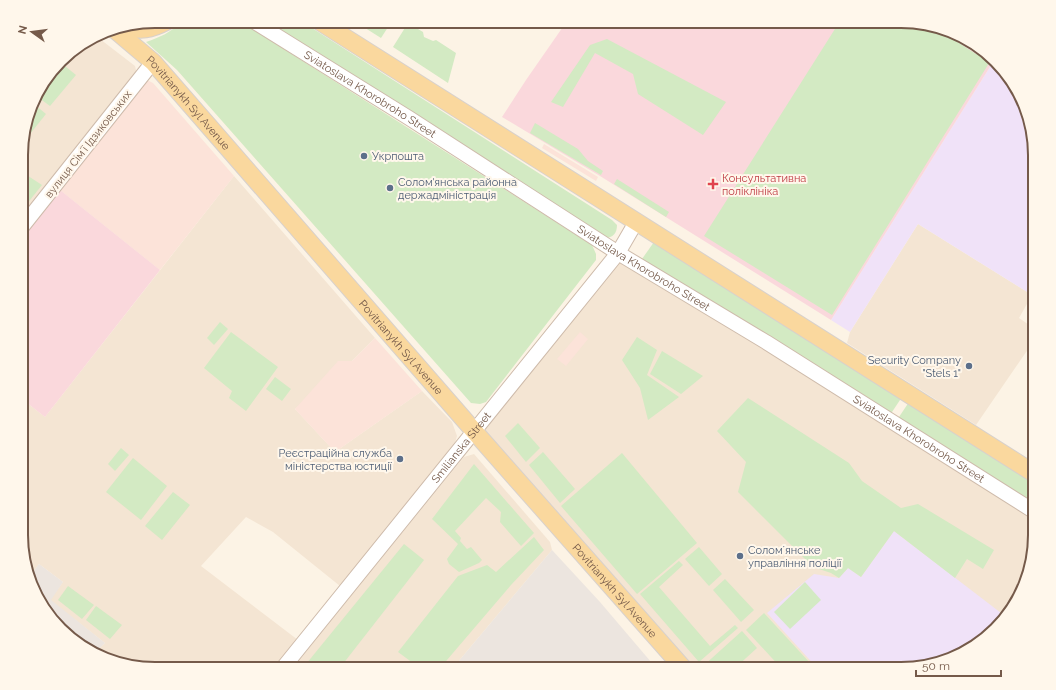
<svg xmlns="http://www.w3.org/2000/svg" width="1056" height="690" font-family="Raleway,sans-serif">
	<rect width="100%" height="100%" fill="#fcf3e5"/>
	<g fill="#f4e5d3">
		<path d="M96 36 135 66 136 70 135 75 22 220V138L35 95 66 54Z"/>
		<path d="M234 176 375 338 352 361 295 409 335 452 422 391 452 422 457 436 453 450 340 586 273 532 246 517 201 566 298 640 274 669H155L112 662 94 653 105 643 50 600 63 582 39 564 30 576 22 552V399L45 417Z"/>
		<path d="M918 224 1032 295 1019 318 1035 329V339L976 425 847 343 850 332Z"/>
		<path d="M618 253 1035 512V544L1012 610 968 651 910 669H683L474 431Z"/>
		<path d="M474 454 550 542 552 550 452 669H291L464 457Z"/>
	</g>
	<g fill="#fce3d9">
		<path d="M149 81 153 83 234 176 160 270 60 190 144 82Z"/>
		<path d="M544 144 598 177 596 181 542 148Z"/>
		<path d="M580 332 588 339 566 366 557 359Z"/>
		<path d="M375 338 422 391 335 452 295 409 338 361H352Z"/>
	</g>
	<g fill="#ece5df">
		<path d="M552 550 600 602 657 669H452Z"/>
		<path d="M39 564 63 582 51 600 105 643 94 653 80 646 39 602 30 576Z"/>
	</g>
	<g fill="#f0e2f8">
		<path d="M993 62 1017 88 1035 146V291L1032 295 918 224 850 332 831 320Z"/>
		<path d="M894 531 1005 616 968 651 910 669H818L767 613 814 574 839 578 848 568 861 577Z"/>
	</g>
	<g fill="#fad8dc">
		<path d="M567 21H901L944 28 976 44 993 62 831 320 600 176 502 117 526 80Z"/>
		<path d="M60 190 160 270 45 417 22 399V235Z"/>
	</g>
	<g fill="#d3eac3">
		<path d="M181 21H240L592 245 596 254V260L486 402 480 404 471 403 177 70 146 42C160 37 171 33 181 21Z"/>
		<path d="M263 21H301L612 220 617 225C617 233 613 238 605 238Z"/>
		<path d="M354 21H392L381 38Z"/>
		<path d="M840 21H901L933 26 976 54 980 48 991 60 832 315 704 236Z"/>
		<path d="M408 23 423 32 424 37 433 41 436 40 456 53 448 83 393 47Z"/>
		<path d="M607 39 726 102 703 135 638 94 633 74 595 53 563 107 551 102 590 45Z"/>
		<path d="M60 62 76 75 50 106 35 95Z"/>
		<path d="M33 103 46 114 22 144V138Z"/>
		<path d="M535 123 578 149 588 161 603 171 601 175 530 133Z"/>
		<path d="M22 172 42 185 22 210Z"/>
		<path d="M617 179 669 212 666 217 614 184Z"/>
		<path d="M654 242 902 397 890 415 642 259Z"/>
		<path d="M220 322 228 329 214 345 207 338Z"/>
		<path d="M231 332 278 367 246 411 229 398 232 391 204 368Z"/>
		<path d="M637 337 657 350 647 375 679 397 648 420 640 388 622 360Z"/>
		<path d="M662 351 703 376 681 394 650 374Z"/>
		<path d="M275 377 291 389 282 401 266 389Z"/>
		<path d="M748 398 849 463 862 481 901 508 918 504 994 550 983 569 967 559 955 578 894 531 861 577 848 568 839 578 831 573 813 567 738 492 746 462 717 431Z"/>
		<path d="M909 402 1035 481V507L897 420Z"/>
		<path d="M518 423 540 448 526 462 505 436Z"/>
		<path d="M121 448 129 455 115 471 108 464Z"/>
		<path d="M543 452 575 489 560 503 529 465Z"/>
		<path d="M622 453 697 543 637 594 561 506Z"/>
		<path d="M133 458 167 486 141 520 106 492Z"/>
		<path d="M474 464 534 533 521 546 500 522 501 512 486 498 455 531 461 538 460 541 467 549 471 547 482 560 479 563 459 572 449 564 447 559 458 544 432 519Z"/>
		<path d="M173 492 190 505 162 540 145 526Z"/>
		<path d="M534 537 544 550 511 585 441 667 437 668 429 662 424 669H421L398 652 458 576 487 565 496 572Z"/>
		<path d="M404 544 424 560 339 669H302Z"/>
		<path d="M699 547 722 574 709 586 685 559Z"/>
		<path d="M679 561 683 565 659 587 710 646 735 625 738 628 699 662 640 594Z"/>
		<path d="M725 579 754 610 741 622 713 590Z"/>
		<path d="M805 582 821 600 790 629 774 612Z"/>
		<path d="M68 586 94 605 82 619 58 600Z"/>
		<path d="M96 606 122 625 110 639 86 620Z"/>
		<path d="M764 613 811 664 815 669H782L746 630Z"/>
		<path d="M742 631 757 648 734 669H704L702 667Z"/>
	</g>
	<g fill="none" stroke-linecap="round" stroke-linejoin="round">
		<defs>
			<g id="minor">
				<path id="s1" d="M253 21 409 118 618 253 766 342 1035 512"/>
				<path d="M22 227 153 62"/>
				<path id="s2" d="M282 669 618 253 636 222"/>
			</g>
			<g id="major">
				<path d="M319 21 1035 474"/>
				<path d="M123 27C142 31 150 30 167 21"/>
				<path id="s3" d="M114 29 153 62 474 431 684 669"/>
			</g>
		</defs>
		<use href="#minor" stroke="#cebbab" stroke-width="16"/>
		<use href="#major" stroke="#d8d1cc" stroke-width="19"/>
		<use href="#minor" stroke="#fff" stroke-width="14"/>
		<use href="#major" stroke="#fad89e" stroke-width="17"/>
	</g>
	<g fill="#5c6f8a" stroke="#fff7eb" stroke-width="1.5">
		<circle cx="364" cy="156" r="4"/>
		<circle cx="390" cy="188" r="4"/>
		<circle cx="969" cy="366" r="4"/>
		<circle cx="400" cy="459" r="4"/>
		<circle cx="740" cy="556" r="4"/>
	</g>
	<path fill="#e0444e" stroke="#fff7eb" stroke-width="1.5" d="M711 178h4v4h4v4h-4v4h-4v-4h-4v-4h4z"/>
	<g text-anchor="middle" stroke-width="4" stroke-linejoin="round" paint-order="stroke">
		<g font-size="11" fill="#755a4a" stroke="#fff7eb">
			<text dy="4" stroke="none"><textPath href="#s1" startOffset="138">Sviatoslava Khorobroho Street</textPath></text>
			<text dy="4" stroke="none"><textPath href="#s3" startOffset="105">Povitrianykh Syl Avenue</textPath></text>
			<text transform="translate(88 144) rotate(-52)" y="4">вулиця Сімʼї Ідзиковських</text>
			<text dy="4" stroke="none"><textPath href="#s1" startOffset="462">Sviatoslava Khorobroho Street</textPath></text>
			<text dy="4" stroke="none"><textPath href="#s3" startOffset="429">Povitrianykh Syl Avenue</textPath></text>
			<text dy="4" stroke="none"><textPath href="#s1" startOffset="786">Sviatoslava Khorobroho Street</textPath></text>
			<text dy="4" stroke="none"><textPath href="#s2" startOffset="285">Smilianska Street</textPath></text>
			<text dy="4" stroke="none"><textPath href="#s3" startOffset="753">Povitrianykh Syl Avenue</textPath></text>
		</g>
		<g font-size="11" fill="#4e5e75" stroke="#fff7eb" text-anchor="start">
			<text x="372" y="160">Укрпошта</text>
			<text x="398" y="186">Солом'янська районна<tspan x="398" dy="13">держадміністрація</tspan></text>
			<text x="961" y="364" text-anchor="end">Security Company<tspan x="961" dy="13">"Stels 1"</tspan></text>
			<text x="392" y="457" text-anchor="end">Реєстраційна служба<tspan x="392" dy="13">міністерства юстиції</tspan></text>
			<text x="748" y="554">Соломʼянське<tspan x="748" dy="13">управління поліції</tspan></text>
		</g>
		<g font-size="11" fill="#be3a42" stroke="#fff7eb" text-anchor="start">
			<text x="722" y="182">Консультативна<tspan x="722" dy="13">поліклініка</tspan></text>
		</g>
	</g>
	<path d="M0 0H1056V690H0ZM155 28H901A127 127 0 0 1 1028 155V535A127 127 0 0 1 901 662H155A127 127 0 0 1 28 535V155A127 127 0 0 1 155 28Z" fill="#fff7eb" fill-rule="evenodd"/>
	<path fill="none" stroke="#755a4a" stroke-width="2" d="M155 28H901A127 127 0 0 1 1028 155V535A127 127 0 0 1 901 662H155A127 127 0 0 1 28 535V155A127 127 0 0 1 155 28Z"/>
	<g transform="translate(32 32) rotate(284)" stroke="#fff7eb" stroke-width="3" paint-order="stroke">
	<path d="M0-3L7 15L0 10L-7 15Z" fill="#755a4a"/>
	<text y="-6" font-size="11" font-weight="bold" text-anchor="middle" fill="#755a4a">N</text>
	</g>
	<path d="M916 670v6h85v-6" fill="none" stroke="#755a4a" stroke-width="2"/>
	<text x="922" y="670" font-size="12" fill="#755a4a" stroke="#fff7eb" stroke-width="3" paint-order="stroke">50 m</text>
</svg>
